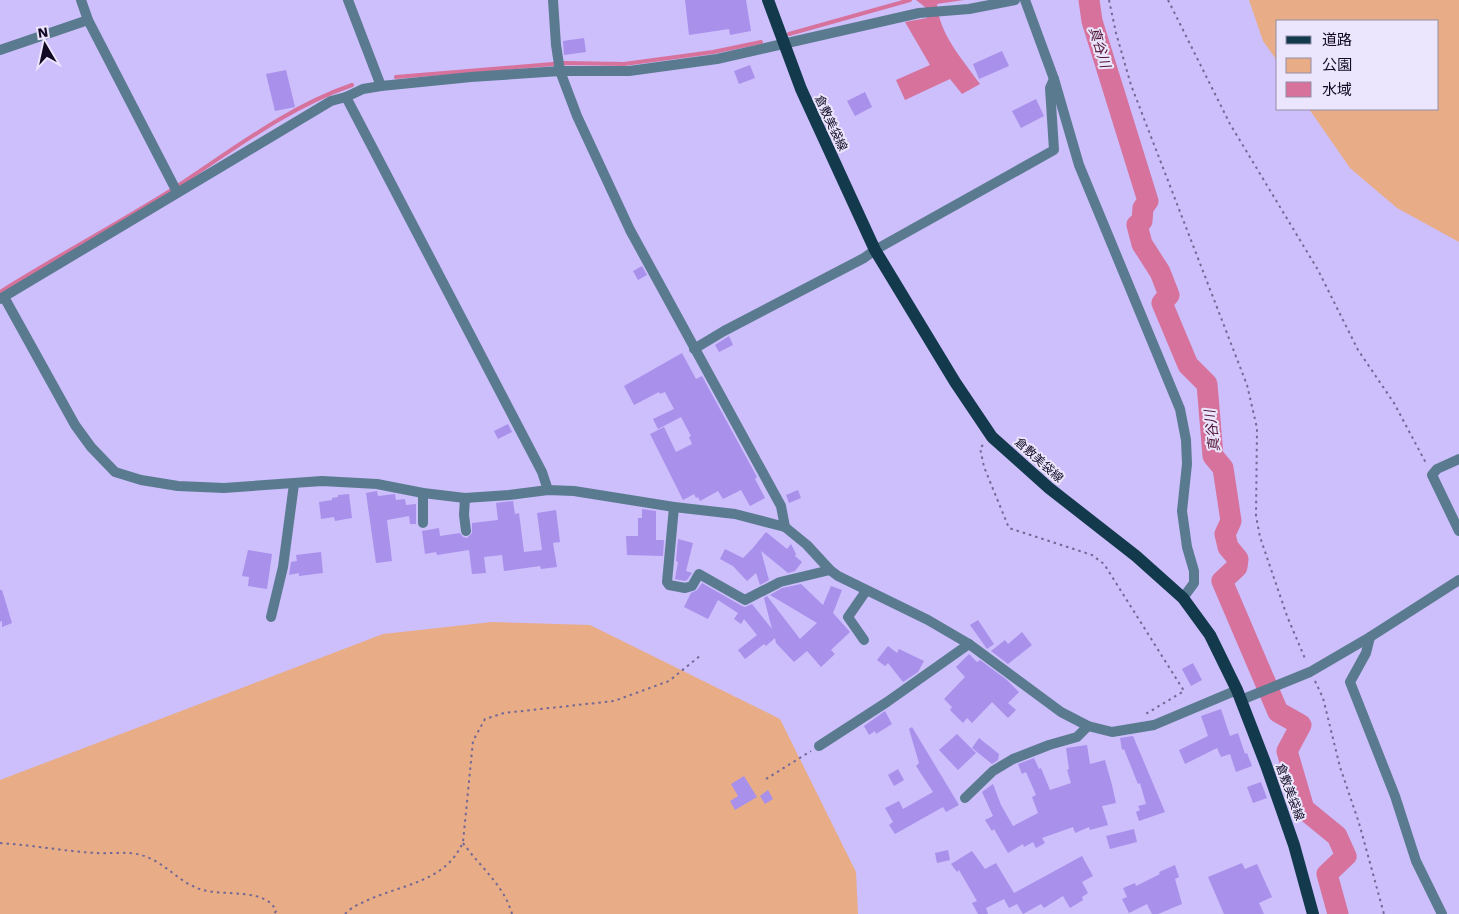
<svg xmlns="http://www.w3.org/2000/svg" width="1459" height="914" font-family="'Work Sans','Noto Sans JP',sans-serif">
	<rect width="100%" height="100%" fill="#cdbefc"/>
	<g fill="#e8ad86">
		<path d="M1249 0H1459V242L1397 208 1350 168 1309 109H1438V21H1278V62L1263 41Z"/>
		<path d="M492 622 590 625 780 719 856 872 858 914H0V780L383 634Z"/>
	</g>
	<path fill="#d6729b" d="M916 0H964L937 4C939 34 963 60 980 84L962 94 950 79 905 100 896 80 930 65 905 22 927 18 925 7Z"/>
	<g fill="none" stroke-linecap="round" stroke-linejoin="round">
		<g stroke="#d6729b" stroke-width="4">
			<path d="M789 34 910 0"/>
			<path d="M396 77 565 63 624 64 713 52 761 42"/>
			<path d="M0 292C56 257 114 226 170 191 229 153 285 108 352 85"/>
		</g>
		<path stroke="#d6729b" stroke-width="21" d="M1089 0 1092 21 1148 201 1143 208 1142 221 1137 225 1142 244 1160 272 1169 295 1162 303 1188 365 1207 384 1213 456 1223 468 1231 521 1225 534 1228 547 1238 559 1237 567 1222 581 1278 712 1301 725 1287 751 1304 809 1337 836 1346 856 1327 874 1338 914"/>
	</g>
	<g fill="#a890eb">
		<path d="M685 0H746L751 31 730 35 729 29 689 35Z"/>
		<path d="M584 38 586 52 564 55 563 41Z"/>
		<path d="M1002 51 1009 66 979 79 973 64Z"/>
		<path d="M750 65 755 78 739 84 734 71Z"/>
		<path d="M286 70 295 107 275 111 266 74Z"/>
		<path d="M865 92 872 107 855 116 847 101Z"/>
		<path d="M1036 99 1044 116 1021 128 1012 111Z"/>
		<path d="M642 266 647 275 638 280 633 271Z"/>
		<path d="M729 336 733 345 719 352 715 345Z"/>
		<path d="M682 353 696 379 702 376 757 477 755 479 765 498 750 506 741 490 723 499 718 491 700 501 698 497 696 498 694 494 683 500 650 434 664 427 676 452 692 444 689 437 691 436 681 417 658 429 653 419 674 409 665 392 660 394 659 392 634 405 624 386Z"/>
		<path d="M508 424 512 432 498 439 494 431Z"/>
		<path d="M798 490 801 498 789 503 786 495Z"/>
		<path d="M377 491 378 496 395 494 396 500 405 499 406 505 416 504V524H410L409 516 387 520 392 561 376 563 366 493Z"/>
		<path d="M349 494 352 518 335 521 334 517 321 519 319 502 332 500V498L338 497V495Z"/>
		<path d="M513 501 515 514 519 513 524 552 542 550 537 513 556 510 560 542 553 543 557 567 541 569 540 566 504 571 502 555 484 557 486 573 472 574 469 550 437 555 436 552 425 554 422 531 439 528 440 536 460 533 463 537 467 538 472 533V523L498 520 496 503Z"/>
		<path d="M642 509 656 511V540H664L663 556 627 555 626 536H638V518H642Z"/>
		<path d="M766 532 787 549 791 544 796 554 795 556 802 562 795 571 788 573 761 551 769 580 760 585 756 573 747 581 733 566 720 559 725 549 743 558 752 549Z"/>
		<path d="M678 539 693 543 686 571 692 573 687 580 685 581 675 579 678 562 676 561Z"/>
		<path d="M248 550 272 554 267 589 248 586 249 577 242 576Z"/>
		<path d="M321 552 323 573 299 576V573L289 575 291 562 297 561 296 555Z"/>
		<path d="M702 583 742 606 745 607 752 604 772 629 764 598 767 596 800 639 817 623 770 595 782 588 801 584 823 605 831 586 842 590 833 613 850 632 831 650 835 654 821 667 807 651 794 662 776 643 775 638 766 646 764 644 745 659 738 650 757 635 744 619 741 624 734 619 738 613 718 600 708 619 684 607 691 593 697 590Z"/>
		<path d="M0 590H2L12 623 2 627V621L0 622Z"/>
		<path d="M978 620 994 644 987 649 970 625Z"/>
		<path d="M1022 632 1032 645 1008 664 991 651 1005 640 1008 644Z"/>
		<path d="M888 646 897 653 899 649 924 661 918 672 903 682 888 663 885 666 877 660Z"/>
		<path d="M969 654 977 662 980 660 1007 680 1019 692 1008 703 1016 710 1008 718 992 702 972 723 967 718 963 723 950 710 952 707 944 699 965 677 956 667Z"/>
		<path d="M1193 663 1202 680 1191 686 1182 669Z"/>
		<path d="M1221 709 1230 736 1238 733 1245 754 1247 753 1252 766 1236 772 1230 754 1221 757 1217 748 1185 764 1179 750 1208 736 1201 716Z"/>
		<path d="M885 711 892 724 876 734 875 731 869 735 864 726Z"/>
		<path d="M912 727 959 805 946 812 943 807 895 834 889 825 893 822 885 808 899 801 903 809 933 792 916 766 919 763 909 729Z"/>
		<path d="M957 734 976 753 958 770 939 750Z"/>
		<path d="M1133 736 1165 812 1139 821 1136 812 1140 810 1138 806 1146 804 1140 783 1138 784 1124 749 1122 750 1120 738Z"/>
		<path d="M979 738 999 754 998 760 992 764 972 748Z"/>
		<path d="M1087 745 1090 764 1105 760 1112 785 1116 803 1102 806 1108 825 1090 830 1089 827 1075 833 1073 827 1042 838 1045 843 1036 848 1033 842 1024 847 1023 844 1008 853 994 829 992 831 985 820 993 816 982 792 993 784 1001 805 1013 826 1038 813 1032 797 1036 795 1026 772 1022 774 1018 764 1034 758 1039 769 1041 768 1050 790 1071 783 1067 770 1069 769 1066 748Z"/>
		<path d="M898 769 904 780 894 786 888 775Z"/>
		<path d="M744 776 757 797 735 810 730 801 738 796 731 784Z"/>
		<path d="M1261 782 1267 798 1253 803 1247 787Z"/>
		<path d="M768 790 773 799 765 804 760 796Z"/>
		<path d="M1134 829 1137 842 1110 849 1106 836Z"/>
		<path d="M948 850 950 860 937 863 935 853Z"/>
		<path d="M972 851 985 869 996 863 1014 893 1082 856 1093 876 1082 882 1088 893 1082 897 1083 900 1070 908 1063 896 1044 908 1041 904 1023 914 1017 904 1009 908 1004 899 986 908 988 914H978L972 903 977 901 959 870 957 872 951 864Z"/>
		<path d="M1242 863 1245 869 1257 864 1272 897 1259 903 1264 914H1224L1208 877Z"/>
		<path d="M1175 865 1179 877 1175 879 1182 904 1158 914H1152L1147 904 1129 913 1122 899 1127 897 1123 888 1135 883 1136 886 1160 874 1159 872Z"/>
	</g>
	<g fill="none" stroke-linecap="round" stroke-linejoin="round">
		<g stroke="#746896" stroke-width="2" stroke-dasharray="2.5 4" stroke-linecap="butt">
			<path d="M1109 0 1116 33 1131 85 1247 385 1257 428 1256 516 1260 537 1287 616 1306 661"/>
			<path d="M1168 0 1230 124 1318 270 1358 350 1394 403 1427 465"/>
			<path d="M983 445 980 448 984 467 1009 528 1092 555 1104 564 1184 691 1144 715"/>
			<path d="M1315 681 1323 698 1340 767 1359 823 1384 914"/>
			<path d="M766 779 811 751"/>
			<path d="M0 843C32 845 63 851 95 853 109 854 127 851 141 855 166 862 178 883 203 890 224 896 267 888 276 911L274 914"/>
			<path d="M463 843C480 867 504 885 512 914"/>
			<path d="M345 914C351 907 360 904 368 900 403 884 446 882 463 842L473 741 485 719 504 713 614 701 669 681 701 655"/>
		</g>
		<g stroke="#5a7b8f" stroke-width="10">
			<path d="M81 0 88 20 177 192"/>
			<path d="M348 0 381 86"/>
			<path d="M553 0 556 45 560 71 577 116 630 230 781 506 785 527"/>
			<path d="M1025 0 1054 79 1079 165 1180 409 1186 440 1187 464 1182 511 1187 547 1194 571V583L1183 598"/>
			<path d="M0 50 88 20"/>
			<path d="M346 97 542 472 548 490"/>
			<path d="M4 297 75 425 91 447 115 472 141 480 178 486 224 488 322 481 377 484 423 493 465 498 509 495 548 490 574 491 674 507 735 514 785 527 807 545 830 570 838 576 928 620 969 644 1061 712 1088 726 1112 732 1154 725 1237 690"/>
			<path d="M0 299 331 101 346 97 363 89 381 86 471 77 560 71H629L717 59 919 13 969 9 1015 0"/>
			<path d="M694 349 724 331 864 258 875 250 1054 150 1050 88 1054 79"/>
			<path d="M1459 459 1437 469 1432 475 1459 531"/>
			<path d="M423 493V523"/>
			<path d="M465 498 464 515 466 531"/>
			<path d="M674 507 667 582 669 585 685 588 692 586 699 574 745 600 780 582 830 570"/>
			<path d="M271 617 283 567 294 484"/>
			<path d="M1370 637 1366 653 1350 682 1395 796 1416 861 1442 914"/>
			<path d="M864 640 848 617 866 591"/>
			<path d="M1241 700 1310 672 1370 637 1459 580"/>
			<path d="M819 746 887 702 969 644"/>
			<path d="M965 798 993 771 1013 759 1049 745 1077 737 1088 726"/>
		</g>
		<path stroke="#13394c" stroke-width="12" d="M768 0 801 89 875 250 955 382 992 437 1049 488 1136 556 1183 598 1210 635 1237 690 1266 765 1294 845 1313 914"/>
	</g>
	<g text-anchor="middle" stroke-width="4" stroke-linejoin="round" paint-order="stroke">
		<g font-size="12" fill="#110823" stroke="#ebe6fe">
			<text transform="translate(831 123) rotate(65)" y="4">倉敷美袋線</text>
			<text transform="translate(1039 460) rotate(42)" y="4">倉敷美袋線</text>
			<text transform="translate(1290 792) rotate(70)" y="4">倉敷美袋線</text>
		</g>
		<g font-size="14" font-style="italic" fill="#501230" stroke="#ebe6fe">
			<text transform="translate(1100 47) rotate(73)" y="5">真谷川</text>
			<text transform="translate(1212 431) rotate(-97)" y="5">真谷川</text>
		</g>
	</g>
	<rect x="1276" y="20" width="162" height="90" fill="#ebe6fe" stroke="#948da6"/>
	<rect x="1286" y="36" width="25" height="8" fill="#13394c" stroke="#948da6"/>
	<text x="1322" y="45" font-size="15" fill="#110823">道路</text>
	<rect x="1286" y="58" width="25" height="15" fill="#e8ad86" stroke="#948da6"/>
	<text x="1322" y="70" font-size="15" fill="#110823">公園</text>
	<rect x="1286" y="82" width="25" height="15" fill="#d6729b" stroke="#948da6"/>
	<text x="1322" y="95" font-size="15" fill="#110823">水域</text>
	<g transform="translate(45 45) rotate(351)" stroke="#ebe6fe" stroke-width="4" paint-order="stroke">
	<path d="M0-4L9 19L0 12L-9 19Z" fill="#110823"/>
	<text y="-8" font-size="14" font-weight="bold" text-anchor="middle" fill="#110823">N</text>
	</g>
</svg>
